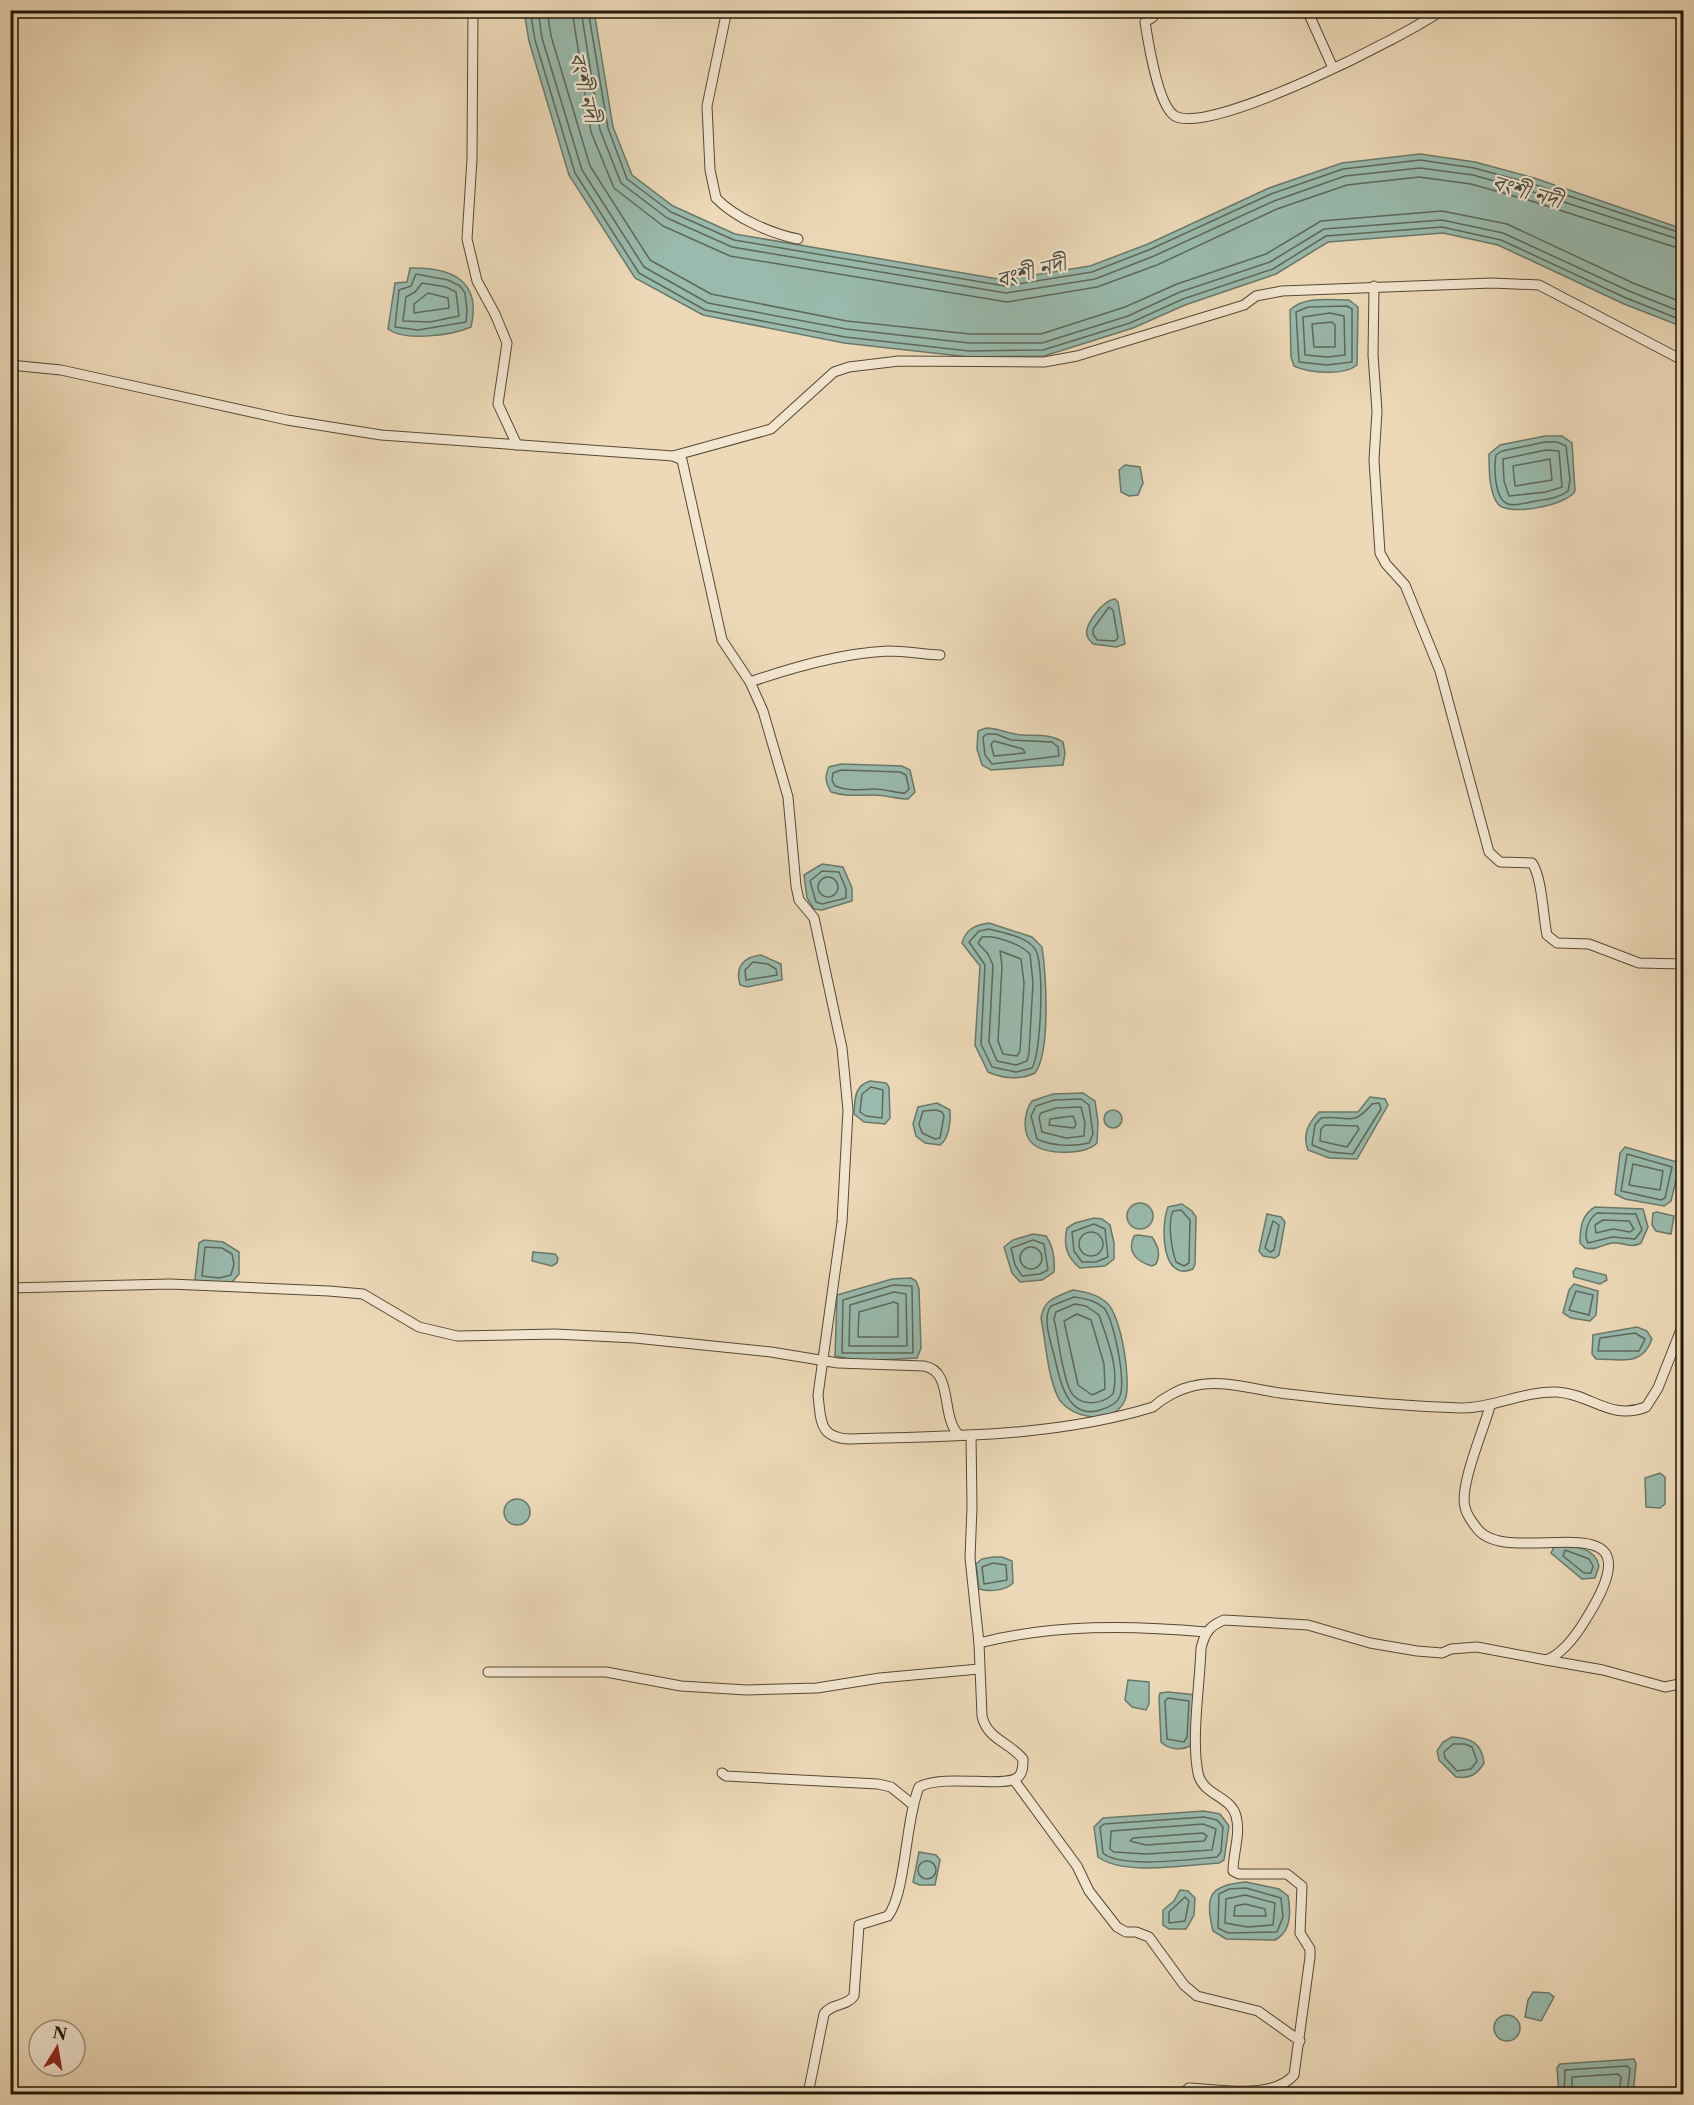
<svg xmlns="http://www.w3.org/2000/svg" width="1694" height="2105" font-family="'Libre Caslon Text','Noto Serif Bengali',serif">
	<rect width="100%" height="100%" fill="#edd9b8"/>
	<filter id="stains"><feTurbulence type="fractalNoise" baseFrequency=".00333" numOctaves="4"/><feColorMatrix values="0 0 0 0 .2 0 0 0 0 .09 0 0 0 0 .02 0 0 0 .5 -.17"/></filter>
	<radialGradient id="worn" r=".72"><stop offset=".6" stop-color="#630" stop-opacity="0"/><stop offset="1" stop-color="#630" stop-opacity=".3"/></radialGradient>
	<g fill="#99baad" stroke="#6a796a" stroke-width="1.5">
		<path d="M524 11H594L613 127 632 175 673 206 735 234 1004 280 1090 266 1148 244 1269 188 1342 163 1420 154 1475 162 1534 178 1683 229V327L1624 304 1498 245 1443 233 1328 242 1276 274 1185 305 1133 328 1044 356 969 357 844 343 703 315 635 278 569 175 529 41Z"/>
		<path d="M410 268C451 267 482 280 471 327 453 335 405 342 388 329L395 283 407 282Z"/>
		<path d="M1349 300 1358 307 1357 365C1344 376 1309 373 1294 366L1291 357 1290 310C1304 296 1330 300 1349 300Z"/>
		<path d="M1545 436H1562L1572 443 1575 491C1568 505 1509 517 1498 504 1489 493 1489 468 1489 454L1500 445Z"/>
		<path d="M1125 465 1140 467 1143 483 1138 495 1129 496 1121 492 1119 470Z"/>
		<path d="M1115 599 1118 602 1125 644 1116 647 1093 644C1092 643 1088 638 1087 636 1084 625 1103 600 1115 599Z"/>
		<path d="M986 728C997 728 1004 732 1015 734 1032 737 1048 732 1063 742L1065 753 1063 765 991 770 982 765 977 749 978 731Z"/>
		<path d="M841 764 902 766 910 770 915 792 908 799C896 799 886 795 874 795 858 795 847 797 831 792 826 783 824 777 829 767Z"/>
		<path d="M822 864 843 867 852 888V901L822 910 814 909 807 898 804 875Z"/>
		<path d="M989 923 1032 937 1042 947C1046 974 1051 1052 1035 1073 1020 1080 1004 1079 988 1072L975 1045 980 966 962 943C966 929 975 925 989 923Z"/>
		<path d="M761 955 781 964 782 980 747 987 740 985C735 967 743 957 761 955Z"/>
		<path d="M870 1081 886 1083 889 1087 890 1118 885 1124 864 1122 854 1114C855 1099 854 1086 870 1081Z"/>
		<path d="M1083 1093 1095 1101 1098 1122 1097 1143C1085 1155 1048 1155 1034 1145 1021 1135 1024 1112 1032 1101L1053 1094Z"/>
		<path d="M1370 1097 1385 1099 1388 1105 1357 1159 1329 1158 1308 1150C1302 1135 1309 1122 1319 1112H1358Z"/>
		<path d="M937 1103 950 1110C951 1121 949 1139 940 1145L925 1143 916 1136 913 1124 918 1107Z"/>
		<circle cx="1113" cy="1119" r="9"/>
		<path d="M1625 1147 1677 1162 1678 1172 1671 1201 1664 1206 1625 1199 1615 1194 1620 1153Z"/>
		<circle cx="1140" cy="1216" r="13"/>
		<path d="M1182 1204 1192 1211 1196 1217 1195 1264 1193 1269C1162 1283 1160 1227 1168 1207Z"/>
		<path d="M1595 1207 1643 1209 1648 1227 1641 1243C1631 1249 1624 1242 1613 1243 1603 1244 1596 1251 1585 1248L1580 1243C1580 1229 1581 1215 1595 1207Z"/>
		<path d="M1657 1212 1674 1216 1671 1234 1656 1231 1652 1225 1653 1213Z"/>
		<path d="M1267 1214 1281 1217 1285 1222 1279 1255 1275 1258 1263 1256 1259 1251Z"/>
		<path d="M1094 1218 1102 1219 1110 1225 1114 1243V1259L1105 1266 1080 1268C1067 1258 1063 1244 1067 1228L1075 1223Z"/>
		<path d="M1033 1234 1046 1236C1053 1246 1055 1260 1054 1272L1042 1280 1020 1282 1012 1273 1004 1247 1013 1240Z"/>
		<path d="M1138 1235 1152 1237C1158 1246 1161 1254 1156 1264L1152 1266C1138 1262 1126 1253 1134 1236Z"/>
		<path d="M204 1240 223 1242 239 1252V1274L232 1282 199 1283 195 1279 199 1243Z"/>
		<path d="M533 1252 555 1254 558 1258 557 1263 552 1266 532 1261Z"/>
		<path d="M1576 1268 1606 1275 1607 1280 1600 1284 1574 1277 1573 1272Z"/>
		<path d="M911 1278 916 1281 919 1289 921 1348 917 1358 860 1361 835 1356 837 1295 892 1279Z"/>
		<path d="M1574 1284 1598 1291 1596 1315 1590 1321 1571 1318 1563 1313 1569 1290Z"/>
		<path d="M1073 1290C1086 1292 1097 1294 1107 1303 1121 1315 1132 1382 1125 1400 1114 1427 1067 1419 1057 1395 1047 1372 1046 1343 1041 1318 1044 1299 1056 1297 1073 1290Z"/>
		<path d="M1637 1327 1647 1331 1652 1339C1642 1367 1621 1359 1596 1359L1592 1354 1593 1335Z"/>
		<path d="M1660 1473 1665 1477V1504L1660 1508 1646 1507 1645 1478Z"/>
		<circle cx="517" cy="1512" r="13"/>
		<path d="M1555 1545C1572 1546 1595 1546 1599 1566L1595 1578 1582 1579 1551 1553Z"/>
		<path d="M993 1557H1002L1012 1561 1013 1583C1005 1591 990 1592 979 1589L976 1564 982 1559Z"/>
		<path d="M1128 1680 1149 1682V1704L1146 1710 1132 1707 1125 1700Z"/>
		<path d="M1168 1692 1196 1695 1190 1746C1181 1751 1168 1749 1161 1742L1159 1697 1160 1693Z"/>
		<path d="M1452 1737C1471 1738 1482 1743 1484 1763 1477 1775 1469 1779 1456 1777L1439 1760 1437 1751 1443 1742Z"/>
		<path d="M1204 1811 1220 1814 1229 1826 1224 1860 1219 1863C1186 1865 1124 1876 1098 1857L1094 1827 1103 1818Z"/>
		<path d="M919 1852 936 1855 940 1860 935 1885H919L913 1882Z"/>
		<path d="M1246 1882 1279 1889 1288 1896C1291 1912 1291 1932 1275 1940L1226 1939 1213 1931C1204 1895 1210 1885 1246 1882Z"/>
		<path d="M1180 1890 1188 1891 1195 1898 1194 1915 1186 1929H1169L1163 1925V1910L1174 1901Z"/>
		<path d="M1533 1992 1549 1993 1554 1997 1541 2021 1525 2017 1528 2000Z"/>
		<circle cx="1507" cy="2028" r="13"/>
		<path d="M1634 2059 1636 2064 1633 2094H1559L1557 2068 1560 2064Z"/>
	</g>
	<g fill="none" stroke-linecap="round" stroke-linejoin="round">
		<g stroke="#5e685a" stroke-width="1.5">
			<path d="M530 10 535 40 575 173 639 273 705 310 845 337 969 351 1043 350 1130 323 1183 299 1273 269 1326 236 1442 227 1501 240 1626 298 1684 321"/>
			<path d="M538 10 542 38 582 170 644 267 708 303 846 329 969 343H1042L1128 316 1180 292 1270 262 1324 229 1442 220 1503 233 1629 291 1684 313"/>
			<path d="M547 10 551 36 590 166 650 260 711 294 847 321 970 334H1041L1125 307 1177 284 1266 254 1321 221 1442 211 1507 224 1633 283 1684 303"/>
			<path d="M572 10 591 132 614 188 663 226 730 256 1007 302 1097 287 1157 265 1277 209 1347 185 1419 177 1471 184 1528 200 1684 250"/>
			<path d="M581 10 600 130 621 183 667 218 732 247 1006 293 1095 279 1154 256 1274 201 1345 176 1420 168 1473 175 1530 191 1684 241"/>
			<path d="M588 10 608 128 627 179 671 212 734 240 1005 286 1092 272 1151 249 1271 194 1343 169 1420 160 1474 168 1533 184 1684 234"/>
			<path d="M416 274 448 280 460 286 465 293 467 310 466 322 418 330 395 327 399 290 411 286Z"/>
			<path d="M422 283 446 287 456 292 459 316 430 322 403 321 406 297 415 292Z"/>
			<path d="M428 293 448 298 449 308 414 313V304Z"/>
			<path d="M1347 306 1352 309V362L1327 365 1299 362 1296 312 1308 307Z"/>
			<path d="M1330 313 1344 316 1345 355 1327 357 1305 355 1303 317Z"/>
			<path d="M1332 322 1335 325V347H1314L1312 324Z"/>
			<path d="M1545 442H1557L1566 446 1570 480 1568 491C1559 498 1547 499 1536 501 1528 502 1516 507 1508 504 1494 499 1494 467 1496 455L1502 451Z"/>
			<path d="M1546 450 1559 451 1562 487 1546 492 1509 496 1504 481 1503 459Z"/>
			<path d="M1550 459 1552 480 1515 486 1513 466Z"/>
			<path d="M1109 607 1113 610 1118 638 1115 641 1097 640 1093 634V629Z"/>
			<path d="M996 734 1011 740 1052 742 1058 747 1059 756 992 764 985 755 983 737 987 734Z"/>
			<path d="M994 741 1023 749 1025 753 994 756 991 744Z"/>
			<path d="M841 770 900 772 906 775 909 789 905 793C895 793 885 789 875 789 861 789 850 792 835 786L832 780 833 773Z"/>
			<path d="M822 871 839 872 846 889V898L822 904 816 902 810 881Z"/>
			<circle cx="828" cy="887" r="10"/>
			<path d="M989 929C1003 933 1026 936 1035 949 1045 962 1041 1055 1032 1068L1016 1072 992 1067 981 1044 985 965 969 942 979 931Z"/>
			<path d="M982 937C996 935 1020 944 1030 954L1033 983 1029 1053 1027 1061 1016 1065 997 1061 989 1042 993 965 988 954 978 943Z"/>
			<path d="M1000 951 1021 959 1024 983 1020 1051 1017 1056 1003 1054 998 1041 1002 966Z"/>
			<path d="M753 962 768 964 776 969 777 975 746 980 745 970Z"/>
			<path d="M871 1087 883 1090 882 1118 866 1116 860 1112 862 1094Z"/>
			<path d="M1081 1099 1089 1105 1093 1134 1089 1143C1073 1147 1052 1146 1037 1139L1031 1116 1036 1106 1054 1100Z"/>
			<path d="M1379 1103 1381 1109 1353 1154 1330 1152 1312 1145 1315 1125 1321 1118C1348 1115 1352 1128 1372 1104Z"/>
			<path d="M1081 1107 1085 1123 1084 1136 1066 1138 1042 1132 1039 1117 1041 1113 1056 1108Z"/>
			<path d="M936 1110 942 1112 944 1116 940 1138 935 1139 922 1133 919 1124 923 1111Z"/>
			<path d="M1073 1116 1076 1124 1074 1128 1049 1125 1050 1119Z"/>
			<path d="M1325 1125 1357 1126 1359 1129 1347 1147 1320 1141 1321 1129Z"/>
			<path d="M1627 1154 1672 1167 1665 1198 1661 1200 1621 1191Z"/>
			<path d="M1633 1164 1663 1171 1660 1190 1629 1185Z"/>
			<path d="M1181 1210 1190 1220 1189 1263 1184 1266 1176 1262C1172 1250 1167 1223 1173 1211Z"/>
			<path d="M1597 1213 1636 1214 1642 1230 1635 1239 1612 1237 1588 1243C1583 1234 1588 1219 1597 1213Z"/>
			<path d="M1603 1220 1629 1221 1634 1229 1630 1232 1613 1229 1596 1233 1595 1225Z"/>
			<path d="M1273 1221 1279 1225 1274 1250 1270 1252 1265 1248Z"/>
			<path d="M1094 1224 1105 1229 1108 1257 1096 1262H1082L1074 1251 1072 1232Z"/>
			<circle cx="1091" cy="1244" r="12"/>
			<path d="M1033 1240 1044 1244 1048 1270 1040 1274 1022 1276 1015 1265 1011 1248Z"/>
			<path d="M205 1247 222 1248 232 1254 234 1264 231 1275 219 1278 202 1276Z"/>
			<circle cx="1031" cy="1258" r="11"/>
			<path d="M893 1285 912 1286 913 1353H842L843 1300Z"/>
			<path d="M1576 1291 1593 1295 1589 1315 1569 1310Z"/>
			<path d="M894 1292 906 1294 907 1346H849L850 1305Z"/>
			<path d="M1074 1297C1085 1298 1095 1300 1104 1308 1114 1319 1127 1384 1119 1398 1116 1404 1107 1408 1100 1410 1068 1420 1060 1382 1055 1359 1052 1345 1041 1318 1051 1306Z"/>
			<path d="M894 1302 898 1304V1337H858L859 1312Z"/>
			<path d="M1075 1304 1086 1306 1099 1315C1107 1339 1120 1369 1113 1394 1100 1406 1077 1407 1069 1388 1061 1367 1059 1341 1054 1319L1056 1312Z"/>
			<path d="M1077 1314 1091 1320 1104 1364 1105 1389 1092 1395 1078 1385 1064 1321Z"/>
			<path d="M1635 1333 1645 1339 1639 1351H1598L1600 1338Z"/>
			<path d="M1565 1550 1589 1559 1593 1566 1591 1573H1584L1563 1556Z"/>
			<path d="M993 1563 1006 1565 1007 1580 984 1584 982 1567Z"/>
			<path d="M1168 1698 1189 1701 1187 1737 1184 1742 1167 1739 1165 1701Z"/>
			<path d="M1453 1744H1465L1472 1747 1477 1761 1471 1769 1457 1771 1445 1758 1444 1752Z"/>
			<path d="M1204 1817 1217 1820 1223 1827 1221 1852 1217 1857C1193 1859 1120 1869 1103 1853L1100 1827 1104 1824Z"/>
			<path d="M1203 1824 1216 1829 1212 1850 1146 1854 1114 1852 1110 1849 1111 1831Z"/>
			<path d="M1203 1833 1207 1836 1204 1841 1146 1845 1130 1841 1133 1838Z"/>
			<circle cx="927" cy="1870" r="9"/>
			<path d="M1246 1888 1281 1898 1283 1917 1277 1932 1228 1933 1218 1928 1219 1894 1229 1889Z"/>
			<path d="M1245 1895 1275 1903 1273 1925 1248 1927 1225 1923 1226 1899Z"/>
			<path d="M1185 1897 1189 1901 1185 1921 1169 1923V1912Z"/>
			<path d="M1245 1904 1265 1909 1266 1916H1234L1235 1906Z"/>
			<path d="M1564 2094 1565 2070 1627 2066 1630 2069 1627 2094"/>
			<path d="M1572 2094V2077L1618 2074 1621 2077 1619 2094"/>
		</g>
		<defs>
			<g id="street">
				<path d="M473 10 472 159 467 239 477 281 495 314 507 343 498 404 517 445"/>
				<path d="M727 10 707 106 710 170 716 198C735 218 772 234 798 239"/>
				<path d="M1155 10 1153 17 1145 22C1148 41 1158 106 1175 116 1210 136 1406 36 1442 10"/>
				<path d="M1307 10 1333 68"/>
				<path d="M1374 286 1373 355 1377 411 1374 460 1380 553 1386 564 1405 585 1440 671 1489 852 1500 862 1532 863C1542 877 1543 916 1547 935L1557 943 1589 944 1639 963 1684 964"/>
				<path d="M10 365 61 370 287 420 381 435 673 456 682 460 722 640 750 682 763 711 788 797 796 886 799 900 814 918 842 1048 848 1110 842 1222 818 1395C821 1421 819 1438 850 1439 952 1436 1055 1437 1153 1407 1163 1398 1179 1389 1193 1386 1224 1378 1257 1391 1288 1394 1345 1401 1404 1406 1461 1408 1494 1408 1524 1391 1557 1392 1591 1394 1610 1421 1646 1407L1658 1388 1684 1322"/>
				<path d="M673 456 771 429 834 372 849 367 899 361 1044 362 1077 356 1244 305 1256 296 1282 291 1492 283 1539 285 1684 361"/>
				<path d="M750 682C794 667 842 653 888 651 905 651 923 654 940 655"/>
				<path d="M10 1288 170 1284 329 1291 363 1294 419 1327 457 1336 555 1334 635 1338 771 1352 838 1363 924 1366C954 1371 940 1417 959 1435"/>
				<path d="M979 1643C1054 1624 1130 1625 1206 1632"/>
				<path d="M1546 1660 1603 1670 1665 1687 1684 1683"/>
				<path d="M488 1672H606L681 1686 747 1690 817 1688 880 1678 979 1669"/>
				<path d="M722 1773 726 1776 878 1784 891 1787 912 1804"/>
				<path d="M1014 1780 1077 1866 1089 1891 1117 1927 1126 1932H1136L1149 1937 1184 1985 1197 1996 1258 2011 1300 2041"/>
				<path d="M808 2094 824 2014C831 2003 846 2007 854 1996L859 1925 888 1916C906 1893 905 1821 919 1787 945 1773 1006 1789 1018 1777 1023 1773 1023 1766 1023 1759 1009 1742 987 1739 982 1716L979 1643 970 1558 972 1507 971 1435"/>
				<path d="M1182 2094 1189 2088C1220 2089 1272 2100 1294 2075L1310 1957V1949L1300 1933 1302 1886 1287 1874H1239L1233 1871C1233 1853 1241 1834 1236 1816 1231 1796 1202 1795 1198 1773 1191 1738 1200 1684 1201 1648 1205 1633 1209 1626 1224 1620L1308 1625 1370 1643 1417 1651 1442 1653 1451 1649 1477 1647 1546 1660C1563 1654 1577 1634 1586 1619 1667 1490 1506 1574 1476 1527 1472 1522 1466 1513 1465 1507 1459 1486 1484 1429 1490 1406"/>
			</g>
		</defs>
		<use href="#street" stroke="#564832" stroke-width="11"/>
		<use href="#street" stroke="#f3e6d1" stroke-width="9"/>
	</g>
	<g text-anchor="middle" stroke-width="4.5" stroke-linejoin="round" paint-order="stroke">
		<g font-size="22" font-style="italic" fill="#4c5040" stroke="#f3e6d1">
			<text transform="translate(585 87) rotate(77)" y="8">বংশী নদী</text>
			<text transform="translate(1527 191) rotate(16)" y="8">বংশী নদী</text>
			<text transform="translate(1031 271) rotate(-15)" y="8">বংশী নদী</text>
		</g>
	</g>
	<rect width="1694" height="2105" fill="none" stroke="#edd9b8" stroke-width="36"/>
	<rect x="12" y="12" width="1670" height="2081" fill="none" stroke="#231706" stroke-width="3"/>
	<rect x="18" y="18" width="1658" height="2069" fill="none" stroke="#231706" stroke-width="1.5"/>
	<g transform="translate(57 2048) rotate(11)"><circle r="28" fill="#f3e6d1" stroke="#a09380" stroke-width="1.5"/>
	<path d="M0-4.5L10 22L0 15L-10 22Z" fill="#8f2418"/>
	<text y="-9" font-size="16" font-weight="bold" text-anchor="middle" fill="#231706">N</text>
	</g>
	<rect width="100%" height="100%" filter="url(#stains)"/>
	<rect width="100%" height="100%" fill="url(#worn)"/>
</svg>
